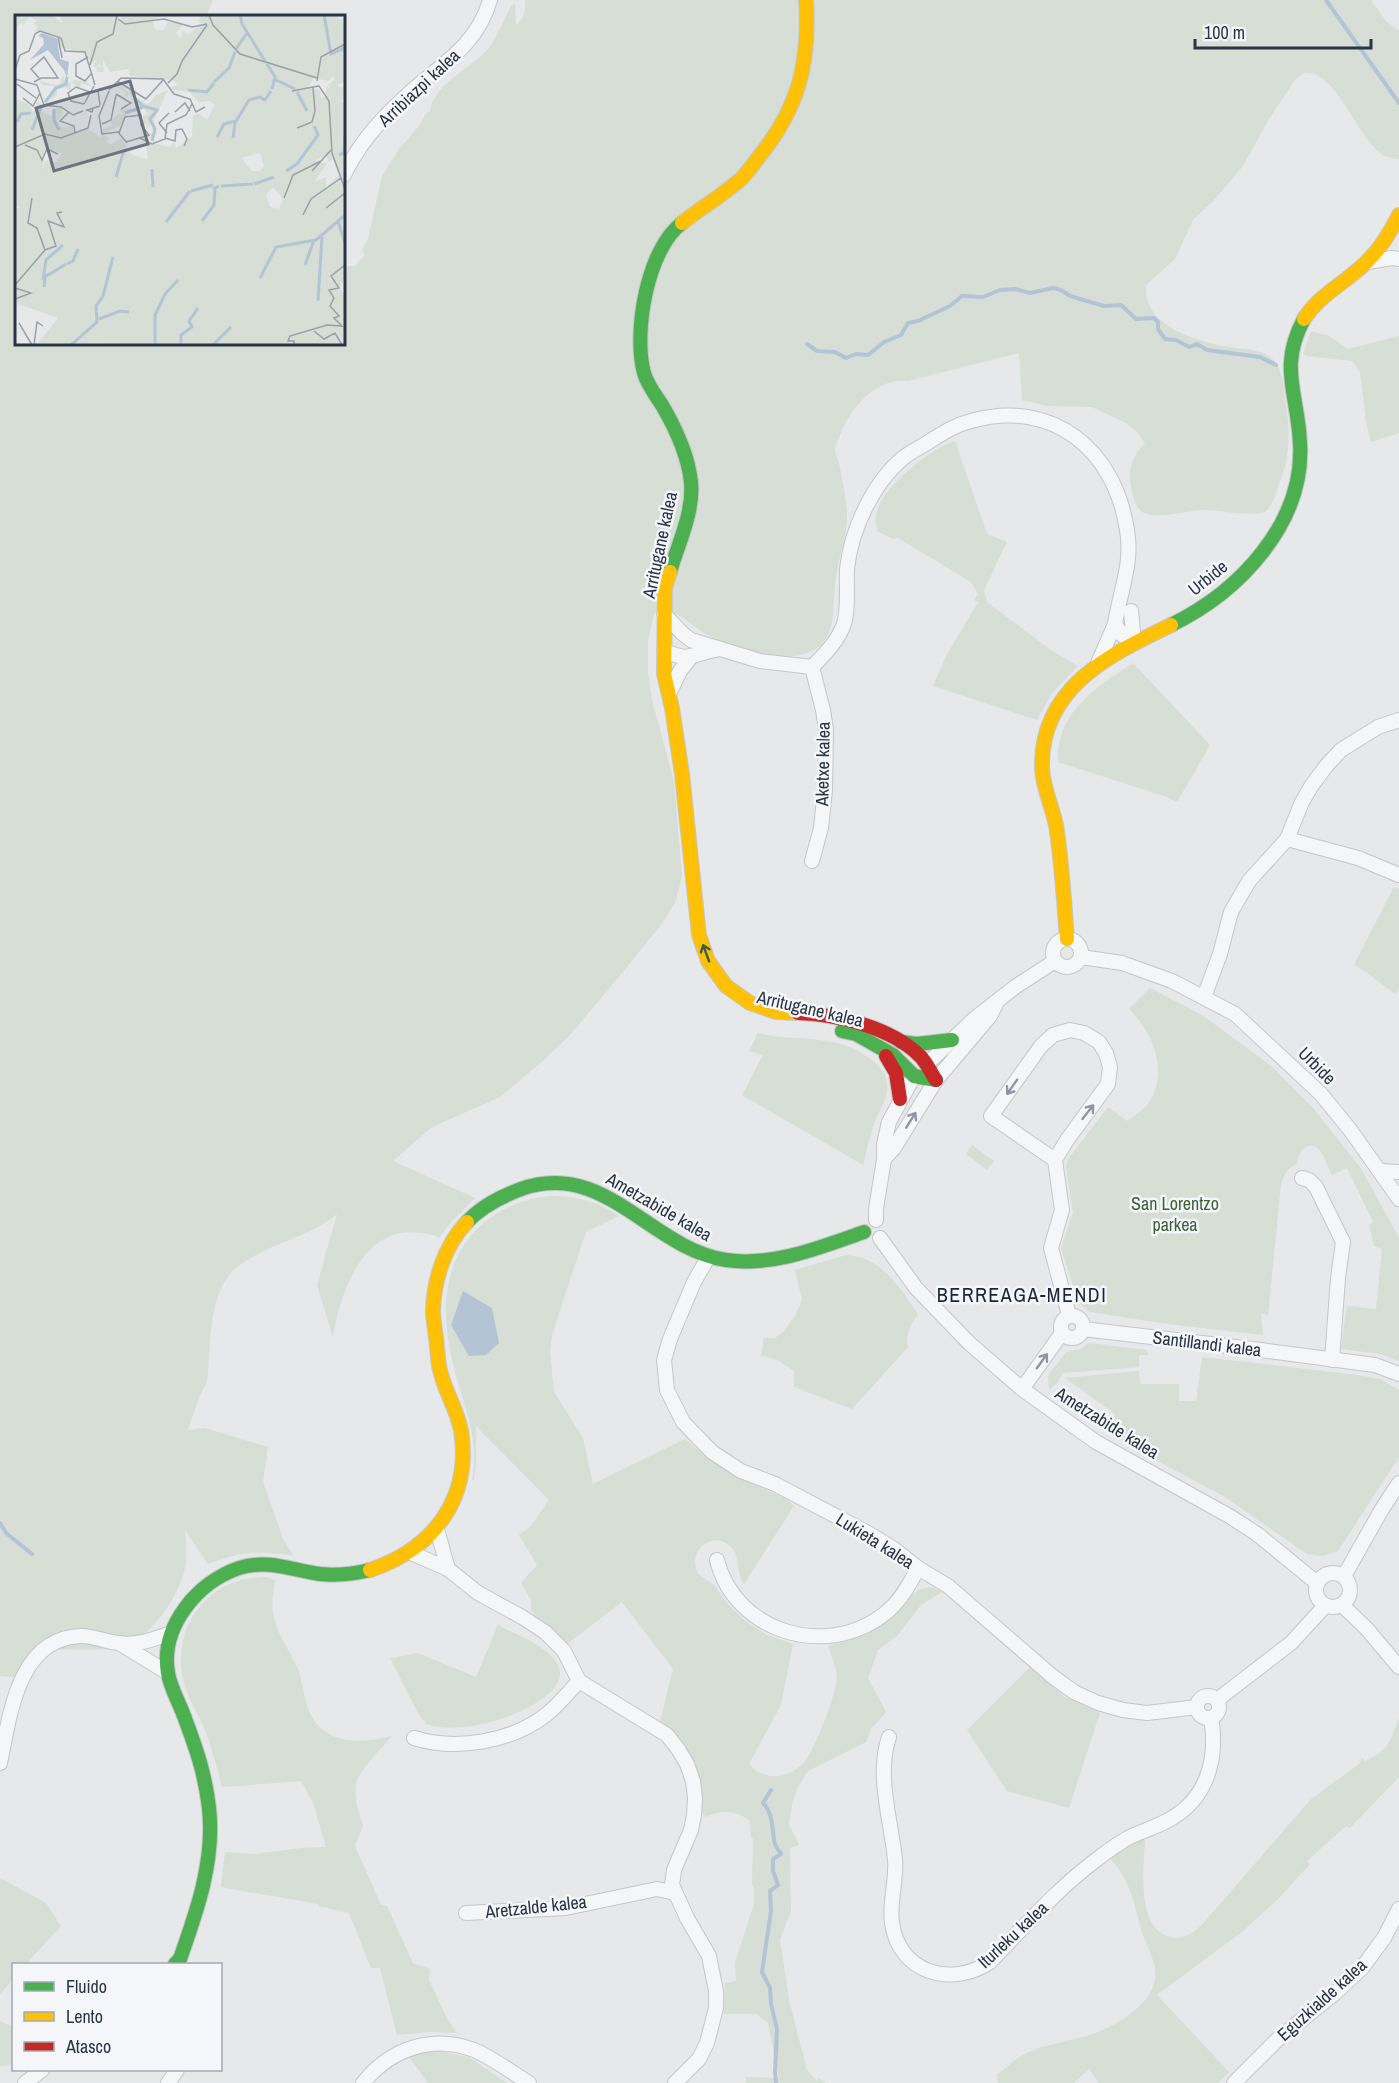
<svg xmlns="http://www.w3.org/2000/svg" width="1399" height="2083" font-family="'Archivo Narrow',sans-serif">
	<rect width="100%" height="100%" fill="#e6e8ea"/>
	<g fill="#d6ded6">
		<path d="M0 0H213L206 16H16V344H344V266H355L365 255 362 251 368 239 382 176 399 149 419 126 427 112H430C433 85 469 69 486 51 497 40 503 20 511 6L515 4 516 25C524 19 526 10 525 0H1371L1386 21 1399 31V159C1394 159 1390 158 1385 156 1359 143 1336 68 1304 73L1295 80 1269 119 1243 166 1216 198 1193 220 1175 259 1146 285C1142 326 1196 341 1229 347 1243 349 1266 349 1275 362 1284 373 1284 393 1286 406 1290 427 1290 458 1281 478 1277 488 1274 504 1266 511 1257 518 1220 510 1207 510 1189 509 1160 520 1144 513 1133 507 1132 491 1130 480 1129 465 1134 454 1145 444L1137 432 1126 423 1092 407 1048 406 1022 400 1019 353 908 381C876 378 852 406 841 433 839 437 835 445 835 450 835 454 838 459 839 463 842 479 846 496 847 513 848 538 837 560 835 584 833 599 835 615 830 629 826 640 820 649 809 652 773 665 732 651 701 631 683 619 680 611 657 611L654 614 648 641V673L652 700 674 781 682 876 676 901 661 925 603 996 568 1037 545 1059 500 1097 432 1127 393 1161 475 1198 451 1222 439 1238H437V1236C425 1233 412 1231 400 1233 357 1242 339 1299 333 1337L317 1285 337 1214C307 1239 270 1242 237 1267 209 1290 210 1342 208 1375 207 1383 203 1389 200 1396 195 1407 192 1419 188 1430L205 1428 268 1447 263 1482 284 1541 294 1556C260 1550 241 1551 208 1564L185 1530C186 1540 187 1551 186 1562 181 1594 153 1638 120 1647 100 1652 72 1648 50 1650L26 1678 0 1676Z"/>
		<path d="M1311 331 1329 336 1348 349 1399 336V433L1371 442 1366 421 1360 372 1352 361 1307 356 1303 354Z"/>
		<path d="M955 441 987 534 1007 542 984 590 987 602 1052 651 1078 666 1052 693 1037 720 933 686 946 656 978 602 974 601 978 594 971 582 898 538 893 539 877 531C876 525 875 518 877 512 884 485 930 449 955 441Z"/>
		<path d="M1133 663 1210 745 1177 802 1164 796 1058 762C1055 713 1097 687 1133 663Z"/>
		<path d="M1394 887 1399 889V989L1395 994 1363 970 1354 965Z"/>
		<path d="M1150 988 1202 1015 1270 1065 1313 1108 1362 1170 1399 1238V1361L1380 1354 1341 1349 1347 1303V1306L1376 1309 1382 1249 1374 1246 1369 1225 1373 1222 1347 1168 1332 1175C1328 1168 1326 1160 1322 1153 1311 1137 1298 1149 1297 1164 1287 1168 1284 1174 1281 1184L1268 1315 1261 1313 1263 1335 1168 1324 1090 1312 1079 1303 1061 1249 1073 1213 1066 1167 1068 1159 1108 1107 1127 1121C1135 1115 1146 1109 1151 1099 1168 1069 1152 1031 1129 1009Z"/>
		<path d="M758 1033C797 1043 838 1032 872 1060 882 1068 889 1077 887 1091 886 1101 879 1111 875 1121 870 1135 867 1150 863 1165L742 1095 763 1055 749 1051Z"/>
		<path d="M972 1145 994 1161 987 1170 966 1154Z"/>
		<path d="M552 1196C577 1196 598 1202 619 1216L586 1232 552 1335 550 1352 554 1392 583 1438 593 1484 685 1439 712 1462 730 1473 788 1500 794 1506 744 1584C736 1572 740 1557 732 1548 714 1528 686 1550 698 1574L714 1585 726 1602 745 1621 767 1635 793 1644 781 1705 749 1764C764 1782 790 1779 805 1761 815 1749 836 1694 837 1678 837 1668 831 1655 828 1646 853 1640 876 1631 896 1613 904 1606 910 1594 919 1590 927 1586 936 1587 942 1592L921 1605 897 1636 878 1650 868 1678 886 1712 871 1729 866 1742 808 1771 798 1787 793 1800 789 1824 799 1845 790 1848 791 1911 780 1940 789 2000 807 2070 817 2081 819 2078 826 2083H746V2077L779 2078 768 2023 756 2014H724L725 1983 736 1981 735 1963 754 1904V1886L752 1885 753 1839 751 1837 750 1821C737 1811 721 1809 706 1817L702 1813C699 1800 700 1787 697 1775 691 1753 678 1737 660 1722L673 1669 622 1602 567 1644 540 1621 531 1610V1600L521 1583 537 1565 519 1535 531 1526 549 1500 476 1426V1468L474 1480H472C479 1442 468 1417 458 1382 443 1332 436 1272 475 1231 496 1210 523 1198 552 1196Z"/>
		<path d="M846 1255C881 1256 900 1288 918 1314 912 1323 904 1337 908 1347L852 1409 794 1387V1371L779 1361 761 1355 764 1338H775L782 1333 795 1316 802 1300 795 1270Z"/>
		<path d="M1089 1343 1147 1350 1148 1355H1139V1367L1063 1373 1058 1382 1049 1390 1048 1376 1066 1352 1081 1349Z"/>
		<path d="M1202 1357 1358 1375 1380 1379 1399 1390V1457L1338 1551 1323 1556 1307 1554 1225 1497 1139 1451 1111 1433 1115 1414 1065 1378 1139 1371 1140 1384H1179V1401H1196Z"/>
		<path d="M267 1577 275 1580C274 1590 271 1602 273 1612 276 1635 291 1651 299 1672 304 1687 304 1703 312 1717 328 1746 366 1743 392 1736 382 1748 365 1764 358 1778 352 1790 358 1813 363 1825L355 1846 381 1905 387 1906 413 1963 430 1969 429 1980 448 2020 457 2033 430 2032 397 2035 380 1968H371L349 1913 318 1906V1904L221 1887 225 1852 255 1854 301 1848 326 1847 313 1802 301 1781 222 1787C217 1768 212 1748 205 1730 199 1717 192 1705 187 1692 176 1662 180 1629 201 1605 219 1585 241 1577 267 1577Z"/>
		<path d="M498 1625C517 1635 544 1644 556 1662 576 1691 514 1716 494 1721 475 1727 445 1731 426 1724L418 1713 390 1658 418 1653 476 1677Z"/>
		<path d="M1030 1667 1065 1697 1100 1713 1069 1808 1007 1791 967 1730Z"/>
		<path d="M1399 1718V1777L1350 1828 1346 1826 1307 1861 1310 1864 1279 1898 1243 1931 1157 1995 1229 2072 1218 2083H1099L1089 2069 1074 2083H998L997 2075C1007 2067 1018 2056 1031 2051 1051 2043 1072 2041 1093 2034 1115 2026 1152 2005 1155 1979 1157 1963 1148 1949 1143 1935 1135 1909 1131 1879 1111 1860V1857L1143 1839 1145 1840C1144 1867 1135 1930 1171 1937 1188 1940 1197 1930 1207 1919L1310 1800 1359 1764 1362 1758 1365 1761C1389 1750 1390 1742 1399 1718Z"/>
		<path d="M0 1878 46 1903 61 1926 26 1964H14L13 1979 0 1994Z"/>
		<path d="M0 2021 13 2027V2065L0 2066Z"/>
		<path d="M439 2051 468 2057 507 2083H428L409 2057 425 2052Z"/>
	</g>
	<path fill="#b4c4d5" d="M463 1291 492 1308 499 1343 486 1355 469 1356 451 1325Z"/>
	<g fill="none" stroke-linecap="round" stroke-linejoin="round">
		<g stroke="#b4c4d5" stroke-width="4">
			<path d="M1326 0 1399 103"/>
			<path d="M807 344 817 351 835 352 846 358 856 354 868 355 884 342 901 335 908 323 918 321 950 306 962 296 983 297 1000 290 1015 289 1030 293 1053 288 1061 290 1070 296 1104 306 1121 305 1136 319 1154 318 1158 322V329L1165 339 1176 340 1189 347 1197 344 1207 350 1260 357 1276 365"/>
			<path d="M0 1523 6 1533 32 1554"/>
			<path d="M771 1790 763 1803C773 1813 772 1827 774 1840 775 1846 778 1850 781 1854L773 1859V1871L778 1885 770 1891 771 1911 762 1972 770 1988 771 2004 777 2029 775 2072 776 2083"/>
		</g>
		<defs>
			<g id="street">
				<path d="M344 175C357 147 380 120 403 99 437 66 476 49 490 0"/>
				<path d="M1368 262 1392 258 1399 259"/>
				<path d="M664 614 682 633 691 640 760 661 812 667C824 655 838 641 844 624 849 608 846 586 847 569 851 530 873 483 903 458 910 452 919 448 927 443 941 434 955 425 971 421 1053 398 1115 450 1127 530 1133 563 1120 591 1115 624L1122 635 1134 642 1131 611"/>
				<path d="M664 650C690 664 695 652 721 649"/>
				<path d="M1098 663 1115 624"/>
				<path d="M812 667 823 710 826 730 825 790 821 828 812 861"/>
				<path d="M669 694 680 671 690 658"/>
				<path d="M1287 839 1358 858 1399 875"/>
				<circle cx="1067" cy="953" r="14"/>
				<path d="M1081 957 1122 963 1172 981 1235 1014 1321 1094 1351 1131 1399 1199"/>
				<path d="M1204 997 1220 954 1231 912 1249 881 1287 839 1302 802 1312 785 1327 765 1341 750 1378 727 1399 720"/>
				<path d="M927 1064 974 1019 1015 987 1055 961"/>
				<path d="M884 1159 894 1148 936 1080 990 1016 996 1004"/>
				<path d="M1055 1160 991 1116 1041 1046 1053 1035 1070 1030 1084 1033 1099 1042 1106 1053 1110 1067 1108 1084 1067 1140 1055 1160 1062 1210 1051 1248 1069 1315"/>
				<path d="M1381 1171 1399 1172"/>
				<path d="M1302 1178 1309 1180 1316 1187 1343 1242 1338 1278 1332 1360"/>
				<path d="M876 1220V1209L884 1159V1144L889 1122 914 1076"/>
				<path d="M880 1238 916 1288 969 1343 1022 1389 1096 1442 1231 1517 1257 1534 1317 1583"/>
				<path d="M709 1256 694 1282 670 1339 664 1360 667 1390 683 1422 712 1452 741 1471 775 1484 868 1533 894 1549 918 1568 948 1586 1052 1676 1074 1692 1098 1703 1123 1710 1147 1713 1197 1707"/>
				<circle cx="1072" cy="1327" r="11"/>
				<path d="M1083 1329 1253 1349 1375 1365 1399 1374"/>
				<path d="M1022 1389 1062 1333"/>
				<path d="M437 1529 448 1569"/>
				<path d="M409 1552 448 1569 478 1593 522 1617 545 1632 564 1651 579 1681 667 1735 678 1749 687 1764 693 1781 695 1798 694 1815 691 1830 674 1870 672 1885 687 1918 709 1956 716 1991V2008L707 2043 699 2059 675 2083"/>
				<path d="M717 1560C735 1632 825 1659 883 1615 899 1603 909 1586 918 1568"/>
				<circle cx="1333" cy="1590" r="17"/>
				<path d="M1344 1576 1382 1509 1399 1483"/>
				<path d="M1342 1605 1366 1628 1399 1667"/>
				<path d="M119 1643 168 1673"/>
				<circle cx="1208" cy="1707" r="11"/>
				<path d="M1217 1700 1291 1643 1325 1606"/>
				<path d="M889 1737C876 1775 891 1820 895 1859 897 1880 889 1902 892 1923 899 1973 951 1988 990 1962 1024 1927 1057 1889 1096 1860 1105 1853 1116 1845 1126 1839 1141 1831 1158 1827 1172 1818 1208 1797 1218 1757 1211 1718"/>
				<path d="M414 1738C456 1751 512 1742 547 1714 558 1705 569 1692 579 1681"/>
				<path d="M0 1763C10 1715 18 1637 82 1636 94 1636 106 1642 118 1643 137 1646 154 1639 171 1633"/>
				<path d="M466 1913 566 1908 657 1889 675 1893"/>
				<path d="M25 2083 42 2070"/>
				<path d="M168 2083 177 2070"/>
				<path d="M363 2083C390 2049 432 2034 474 2050 493 2058 511 2072 529 2083"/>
				<path d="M1234 2083 1279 2038 1334 1994 1362 1968 1384 1938 1399 1909"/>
			</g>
			<g id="fast">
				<path d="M670 572C678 544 694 512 691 482 688 454 676 429 662 405 656 396 647 384 644 373 633 333 647 249 682 223"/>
				<path d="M1171 625C1239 592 1305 523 1300 443 1298 394 1278 367 1304 319"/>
				<path d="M842 1031 856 1034 893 1055 914 1076 936 1080"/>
				<path d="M901 1042 917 1044 952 1040"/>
				<path d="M467 1222C482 1206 500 1197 521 1189 605 1159 651 1249 726 1260 773 1267 821 1247 864 1232"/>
				<path d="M175 1964 180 1959C197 1911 215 1860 209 1808 205 1773 196 1748 184 1716 179 1702 170 1687 168 1673 160 1626 198 1582 239 1568 267 1559 292 1570 320 1574 337 1576 353 1574 370 1570"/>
			</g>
			<g id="slow">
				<path d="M682 223C701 208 723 195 741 179 747 173 753 165 758 158 799 108 810 63 806 0"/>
				<path d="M1304 319C1318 297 1341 285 1360 268 1377 254 1389 235 1399 215"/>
				<path d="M670 572 665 588 664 674 672 708 682 774 699 935 708 961 726 986 750 1003 776 1012 798 1013"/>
				<path d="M1067 939C1064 901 1062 863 1056 825 1052 806 1043 788 1042 768 1040 688 1109 655 1171 625"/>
				<path d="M370 1570C433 1549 472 1499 461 1430 457 1410 446 1393 441 1374 438 1365 438 1356 437 1347 436 1334 433 1322 433 1310 434 1279 445 1245 467 1222"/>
			</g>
			<g id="jam">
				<path d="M798 1013C837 1014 892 1028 920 1056 927 1063 931 1073 936 1080"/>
				<path d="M886 1056 896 1073 900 1099"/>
			</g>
		</defs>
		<use href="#street" stroke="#c4c6c8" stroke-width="16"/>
		<use href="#fast" stroke="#c4c6c8" stroke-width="16"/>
		<use href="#slow" stroke="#c4c6c8" stroke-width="16"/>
		<use href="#jam" stroke="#c4c6c8" stroke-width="16"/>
		<use href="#street" stroke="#f5f6f7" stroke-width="14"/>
		<use href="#fast" stroke="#4caf50" stroke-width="14"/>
		<use href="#slow" stroke="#ffc107" stroke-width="14"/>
		<use href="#jam" stroke="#c62828" stroke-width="14"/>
	</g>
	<defs><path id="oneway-shaft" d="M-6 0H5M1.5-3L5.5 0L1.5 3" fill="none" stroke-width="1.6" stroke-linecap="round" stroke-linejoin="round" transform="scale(1.5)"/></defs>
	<use stroke="#375f49" href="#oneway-shaft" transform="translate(706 953) rotate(-110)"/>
	<g stroke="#90959e">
		<use href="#oneway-shaft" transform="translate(1012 1087) rotate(125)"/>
		<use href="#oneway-shaft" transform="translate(1088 1112) rotate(-52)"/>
		<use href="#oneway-shaft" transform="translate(911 1120) rotate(-58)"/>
		<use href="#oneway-shaft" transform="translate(1042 1361) rotate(-54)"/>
	</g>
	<g text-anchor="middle" stroke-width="5" stroke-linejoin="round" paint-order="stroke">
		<g font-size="18" fill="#2b3445" stroke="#f4f6f9">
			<text transform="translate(419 88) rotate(-43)" y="6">Arribiazpi kalea</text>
			<text transform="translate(660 545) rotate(-78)" y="6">Arritugane kalea</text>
			<text transform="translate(1208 578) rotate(-39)" y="6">Urbide</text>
			<text transform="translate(823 764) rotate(-89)" y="6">Aketxe kalea</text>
			<text transform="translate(810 1009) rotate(13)" y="6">Arritugane kalea</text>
			<text transform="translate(1317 1066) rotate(45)" y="6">Urbide</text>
			<text transform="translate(659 1207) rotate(30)" y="6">Ametzabide kalea</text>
			<text transform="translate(1207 1344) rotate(7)" y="6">Santillandi kalea</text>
			<text transform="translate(1107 1423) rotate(32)" y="6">Ametzabide kalea</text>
			<text transform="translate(875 1541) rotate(32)" y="6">Lukieta kalea</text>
			<text transform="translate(536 1907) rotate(-6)" y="6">Aretzalde kalea</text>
			<text transform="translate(1013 1935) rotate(-43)" y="6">Iturleku kalea</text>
			<text transform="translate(1322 2000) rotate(-42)" y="6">Eguzkialde kalea</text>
		</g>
		<g font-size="18" fill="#3f6138" stroke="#f4f6f9">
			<text x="1175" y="1210">San Lorentzo<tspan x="1175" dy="21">parkea</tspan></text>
		</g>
		<g font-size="20" letter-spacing="1.5" fill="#1d2536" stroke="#f4f6f9">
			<text x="1022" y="1302">BERREAGA-MENDI</text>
		</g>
	</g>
	<g transform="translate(15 15)">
		<rect width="330" height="330" fill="#e6e8ea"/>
		<path d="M0 0H6V5L9 0H37L47 8 45 0H102L106 7 105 0H150L137 5 140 14 148 16 153 7 168 9 161 18 166 24 167 16 174 19 187 9 183 6 187 0H326L322 3 330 5V67L321 70 330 73V86L324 84 330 88V263L324 274 330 279V330L23 328 43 303 0 288V194L6 192 0 190V84L12 88 18 96 23 93 21 87 25 88 26 97 37 101 39 94 46 92 48 98 42 106 46 112 58 111V118L73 114 86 123 87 119 95 124 91 126 95 130 106 123 116 139 133 145 131 127 156 132 159 127 161 133 177 122 178 100 185 99 192 105 200 90 195 86 183 87 175 77 158 75 156 72 163 70 158 65 115 61 113 54 95 57 88 45V51H84L87 47 81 52H89L88 57H80L83 56 78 50 83 44 76 48 71 37 48 33 26 16H20L23 12 18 8 22 6 14 1 9 10 4 8 0 24ZM318 61 320 65 314 69 315 74 311 72V81L306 83 305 75 294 73 290 77 299 63 313 66ZM31 134 47 138 42 147 30 146 26 160ZM245 138 249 151 244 156H237L226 143ZM312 140 313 147 318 144 324 160 311 173V162L299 167 312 149 301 145ZM258 172 268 184 264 194 255 192 251 180ZM48 60 51 69 60 65 71 67 78 72 66 68 65 73 56 67 55 76 51 72 42 74V80L30 89 39 71 28 70 24 66 44 70ZM102 70 114 78 117 74 122 77 119 81 133 90 141 80 153 75 138 107 142 119 138 121 139 128 133 121 138 117 136 109 132 114V108L127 111 128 101 133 99 129 94 112 99 104 112 88 118V114L98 110 95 107 103 99H109L103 95 123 93 121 84 114 79 109 82 111 78Z" fill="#d6ded6" fill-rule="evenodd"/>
		<path d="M27 18 42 24 45 44 54 47 52 63 49 55 33 35 15 45 29 29 28 23 23 21Z" fill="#b4c4d5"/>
		<path fill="none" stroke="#b4c4d5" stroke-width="3" d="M225 0 227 9 250 46M309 0 316 39 330 33M221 34 232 18M252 49 260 62 257 74M259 64 280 74M199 67 214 53 220 37M173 75 192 77 199 68M282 77 292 96M121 84 128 91 142 95 135 104 140 114 137 126M30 87 41 73 51 69 52 62M39 94V105L44 115M110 98 128 92M2 107 6 99 16 98M17 115 27 90M202 122 209 109 220 106M218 123 220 108 234 85 245 82 250 85 256 76M324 140 329 138 330 121M137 154 138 172M271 156 282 149 303 120 299 111M101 162 109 135M239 169 259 162M206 171 238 169M176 176 198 170M187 206 199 190 200 173 204 171M323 206 330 228M151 207 175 176M52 249 58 246 63 234M290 250 299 225M245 263 261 232 301 225 330 200M28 265 31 245 48 230M29 272 30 262 51 249M303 286 307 222M84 304 105 296 114 297M56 330 82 307 81 291 88 281 98 242M140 330V300L150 279 163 265M166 330V320L177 312 174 306 183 293M198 330 216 312"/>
		<path fill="none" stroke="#9ba0a8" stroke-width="1.5" d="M194 0 198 10 225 39 302 63M103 4 110 9 149 4 177 12 192 9M43 22 47 43M73 42 61 49V61L70 66 76 59M75 50 82 27 98 19 102 0M0 55 5 40 14 36 20 19 25 16 46 23 50 36 70 37 80 70M0 64 22 70 29 90 46 92 58 100 68 96M102 66 131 84 149 64M302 66 306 42 330 29M19 67 26 63H43L29 42 16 54 24 63M153 68 162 59 167 46 192 10M2 69 21 83M94 75 106 63 148 64 159 79 175 84 181 97 190 92M277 76 298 72M101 79 116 88 106 94M8 83 18 91 25 78M69 89 56 86 53 78 61 72 75 77M69 89 79 71M85 90 83 76 87 73M78 94 77 97 72 95 85 91M54 97 45 106 59 111 60 118M160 97 170 88 175 96M84 101 87 119 103 117 112 128M84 101 94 76M87 109 96 105 101 80M282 113 297 107 300 96 298 72 304 71 314 86 317 138 330 174M104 118 110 102 126 100V110L134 120 111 127M152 118 144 108 154 98M125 123 137 129 150 124 152 109 171 100 177 89M150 123 160 126 161 115 167 114 172 124 169 131M10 130 22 135 27 145 32 134 43 139M0 132 30 119 46 123 73 113 76 100M297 156 316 135M17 183 13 208 22 213 30 235M269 183 278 160 306 146M311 193 330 178M288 200 296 184 326 163M0 270 30 235 41 231 33 206 49 212 42 198 47 197M0 273 16 278 0 284M4 308 17 330M299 316 309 324 320 318 327 330M19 330 22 307 28 311M279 330V326H273L275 321 312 310 327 311 319 303 324 301 315 291 319 283 314 275 324 273 316 261 330 250"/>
		<path fill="#6c737f" fill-opacity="0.15" stroke="#6c737f" stroke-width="3" d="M115 66 133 129 39 156 21 93Z"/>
		<rect width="330" height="330" fill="none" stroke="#2b3445" stroke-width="3"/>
	</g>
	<rect x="12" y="1963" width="210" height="108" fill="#f4f6f9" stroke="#a4a8b1" stroke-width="1.5"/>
	<rect x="24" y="1982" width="30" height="9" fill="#4caf50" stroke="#a4a8b1" stroke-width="1.5"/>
	<text x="66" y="1993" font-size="18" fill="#2b3445">Fluido</text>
	<rect x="24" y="2012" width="30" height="9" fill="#ffc107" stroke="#a4a8b1" stroke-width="1.5"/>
	<text x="66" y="2023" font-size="18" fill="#2b3445">Lento</text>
	<rect x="24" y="2042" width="30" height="9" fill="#c62828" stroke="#a4a8b1" stroke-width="1.5"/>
	<text x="66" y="2053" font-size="18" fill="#2b3445">Atasco</text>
	<path d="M1195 39v9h176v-9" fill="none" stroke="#2b3445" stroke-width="3"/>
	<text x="1204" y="39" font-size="18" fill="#2b3445" stroke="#f4f6f9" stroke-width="4.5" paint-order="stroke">100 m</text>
</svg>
